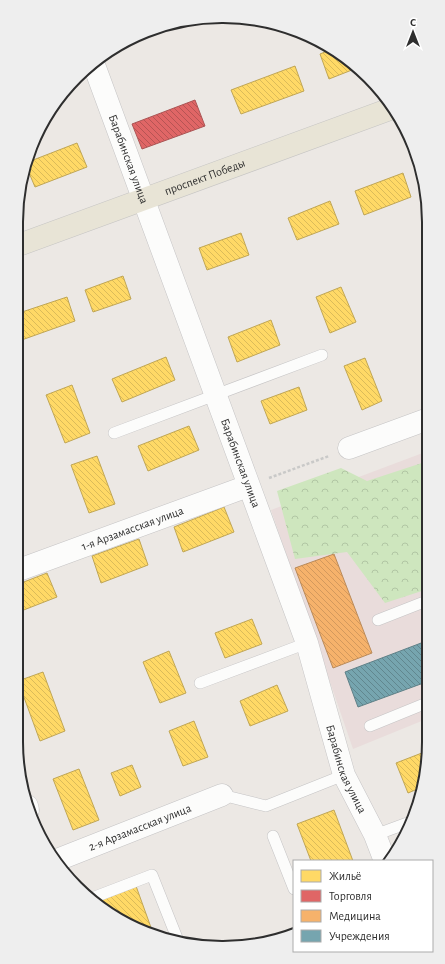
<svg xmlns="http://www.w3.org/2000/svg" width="445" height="964" font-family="'Alegreya Sans',sans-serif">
	<defs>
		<pattern id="forest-crowns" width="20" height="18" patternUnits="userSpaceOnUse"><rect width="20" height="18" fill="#cee6be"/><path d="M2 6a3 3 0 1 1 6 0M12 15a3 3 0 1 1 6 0" fill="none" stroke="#b1c6a4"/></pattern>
		<pattern id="homes-back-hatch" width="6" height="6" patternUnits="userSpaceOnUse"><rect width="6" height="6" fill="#ffd966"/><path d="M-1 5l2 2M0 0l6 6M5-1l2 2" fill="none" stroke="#dbbb59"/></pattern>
		<pattern id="shops-back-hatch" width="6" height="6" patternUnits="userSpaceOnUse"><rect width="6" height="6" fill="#e06666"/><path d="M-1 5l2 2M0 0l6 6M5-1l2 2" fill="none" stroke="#b65454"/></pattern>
		<pattern id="health-back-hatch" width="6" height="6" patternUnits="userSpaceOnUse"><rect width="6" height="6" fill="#f6b26b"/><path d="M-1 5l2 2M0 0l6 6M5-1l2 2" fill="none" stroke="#d3995d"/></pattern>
		<pattern id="public-back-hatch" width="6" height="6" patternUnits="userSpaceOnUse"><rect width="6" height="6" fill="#76a5af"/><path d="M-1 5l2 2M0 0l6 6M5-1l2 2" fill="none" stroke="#61878f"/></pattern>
	</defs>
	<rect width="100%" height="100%" fill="#ece8e4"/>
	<path fill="#e9dcdb" d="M428 451 429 718 353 749 271 510Z"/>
	<path fill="url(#forest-crowns)" d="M428 461V589L385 603 347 552 295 559 277 491 341 468 367 481Z"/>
	<g fill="url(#homes-back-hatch)" stroke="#c0a655">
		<path d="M332 49 348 59 357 68 329 79 320 54Z"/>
		<path d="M295 66 304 91 241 114 231 90Z"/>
		<path d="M77 143 87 167 35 187 27 168 28 162Z"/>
		<path d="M403 173 411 197 364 215 355 191Z"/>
		<path d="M330 201 339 224 297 240 288 218Z"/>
		<path d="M241 233 249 255 207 270 199 248Z"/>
		<path d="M123 276 131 299 93 312 85 290Z"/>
		<path d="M341 287 356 322 330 333 316 297Z"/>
		<path d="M67 297 75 321 16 342V314Z"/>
		<path d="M271 320 280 345 237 362 228 337Z"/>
		<path d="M166 357 175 380 122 402 112 379Z"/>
		<path d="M365 358 382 401 362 410 344 366Z"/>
		<path d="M72 385 90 433 65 443 46 395Z"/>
		<path d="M299 387 307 410 270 424 261 401Z"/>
		<path d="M189 426 199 450 148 471 138 446Z"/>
		<path d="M97 456 115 504 89 513 71 465Z"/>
		<path d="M224 507 234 532 183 552 174 527Z"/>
		<path d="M139 539 148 565 101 583 92 556Z"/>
		<path d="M47 573 57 597 16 613V585Z"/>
		<path d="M252 619 262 644 225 658 215 633Z"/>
		<path d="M169 651 186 693 160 703 143 662Z"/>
		<path d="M43 672 65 731 40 741 18 681Z"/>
		<path d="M277 685 288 711 250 726 240 701Z"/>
		<path d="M194 721 208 757 183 766 169 731Z"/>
		<path d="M427 751 420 788 408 793 396 763Z"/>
		<path d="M132 765 141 787 120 796 111 773Z"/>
		<path d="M79 769 99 820 73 830 53 779Z"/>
		<path d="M334 810 353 861H311L297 824Z"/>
		<path d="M136 886 153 933 119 920 103 907 100 900Z"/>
	</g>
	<path fill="url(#shops-back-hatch)" stroke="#ab5555" d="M195 100 205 126 142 149 132 124Z"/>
	<path fill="url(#health-back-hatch)" stroke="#ba8a59" d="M334 554 372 653 333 668 295 568Z"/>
	<path fill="url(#public-back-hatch)" stroke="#608188" d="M429 640V681L358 707 345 672Z"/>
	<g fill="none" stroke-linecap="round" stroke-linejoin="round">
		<defs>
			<g id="lane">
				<path d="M114 433 322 355"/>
				<path d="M378 620 429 600"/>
				<path d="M200 683 307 643"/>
				<path d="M370 726 429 702"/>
				<path d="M222 795 266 806 344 775"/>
				<path d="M375 835 413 821"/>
				<path d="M273 836 294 889"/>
				<path d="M92 898 152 875 179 943"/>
			</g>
			<g id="street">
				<path id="s1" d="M94 65 307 643 344 775 375 835 385 861"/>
				<path d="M349 448 428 419"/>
				<path id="s2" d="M16 571 248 486"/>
				<path d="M27 806 28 810"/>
				<path id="s3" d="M57 860 222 795"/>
			</g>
			<g id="primary">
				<path id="s4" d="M16 246 393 108"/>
			</g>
		</defs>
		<use href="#lane" stroke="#c5c4c5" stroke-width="12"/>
		<use href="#street" stroke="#c5c4c5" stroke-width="23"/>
		<use href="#primary" stroke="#c6c5c4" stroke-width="23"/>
		<path stroke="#c9c9c8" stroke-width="2.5" stroke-dasharray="3 2" stroke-linecap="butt" d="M269 478 329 456"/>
		<use href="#lane" stroke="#fcfcfb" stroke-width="11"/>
		<use href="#street" stroke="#fcfcfb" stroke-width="22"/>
		<use href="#primary" stroke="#e8e4d6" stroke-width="22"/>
	</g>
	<g text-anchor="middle" stroke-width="4" stroke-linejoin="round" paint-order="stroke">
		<g font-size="12" fill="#2e2e2e" stroke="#fff">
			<text dy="4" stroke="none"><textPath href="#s1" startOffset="100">Барабинская улица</textPath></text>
			<text dy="4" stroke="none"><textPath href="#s4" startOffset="201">проспект Победы</textPath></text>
			<text dy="4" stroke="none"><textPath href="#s1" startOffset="424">Барабинская улица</textPath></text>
			<text dy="4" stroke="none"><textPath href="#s2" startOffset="124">1-я Арзамасская улица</textPath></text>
			<text dy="4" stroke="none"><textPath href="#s1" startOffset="748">Барабинская улица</textPath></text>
			<text dy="4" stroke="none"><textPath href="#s3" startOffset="89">2-я Арзамасская улица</textPath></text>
		</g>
	</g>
	<path d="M0 0H445V964H0ZM222 23H223A199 199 0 0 1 422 222V742A199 199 0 0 1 223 941H222A199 199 0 0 1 23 742V222A199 199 0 0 1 222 23Z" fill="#eee" fill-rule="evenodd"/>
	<path fill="none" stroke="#2e2e2e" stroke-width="2" d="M222 23H223A199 199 0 0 1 422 222V742A199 199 0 0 1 223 941H222A199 199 0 0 1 23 742V222A199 199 0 0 1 222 23Z"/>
	<rect x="293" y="860" width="140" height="92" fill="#ffffff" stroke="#ababab"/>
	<rect x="301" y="870" width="20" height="12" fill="#ffd966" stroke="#ababab"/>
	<text x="329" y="880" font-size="12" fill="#2e2e2e">Жильё</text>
	<rect x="301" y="890" width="20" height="12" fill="#e06666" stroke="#ababab"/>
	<text x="329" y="900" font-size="12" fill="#2e2e2e">Торговля</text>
	<rect x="301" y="910" width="20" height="12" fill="#f6b26b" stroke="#ababab"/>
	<text x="329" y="920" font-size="12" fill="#2e2e2e">Медицина</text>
	<rect x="301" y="930" width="20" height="12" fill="#76a5af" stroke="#ababab"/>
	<text x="329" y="940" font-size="12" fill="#2e2e2e">Учреждения</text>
	<g transform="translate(413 32)" stroke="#ffffff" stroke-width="3" paint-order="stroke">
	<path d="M0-3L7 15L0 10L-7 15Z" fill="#2e2e2e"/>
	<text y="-6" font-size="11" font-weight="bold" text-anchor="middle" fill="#2e2e2e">С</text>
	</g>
</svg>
